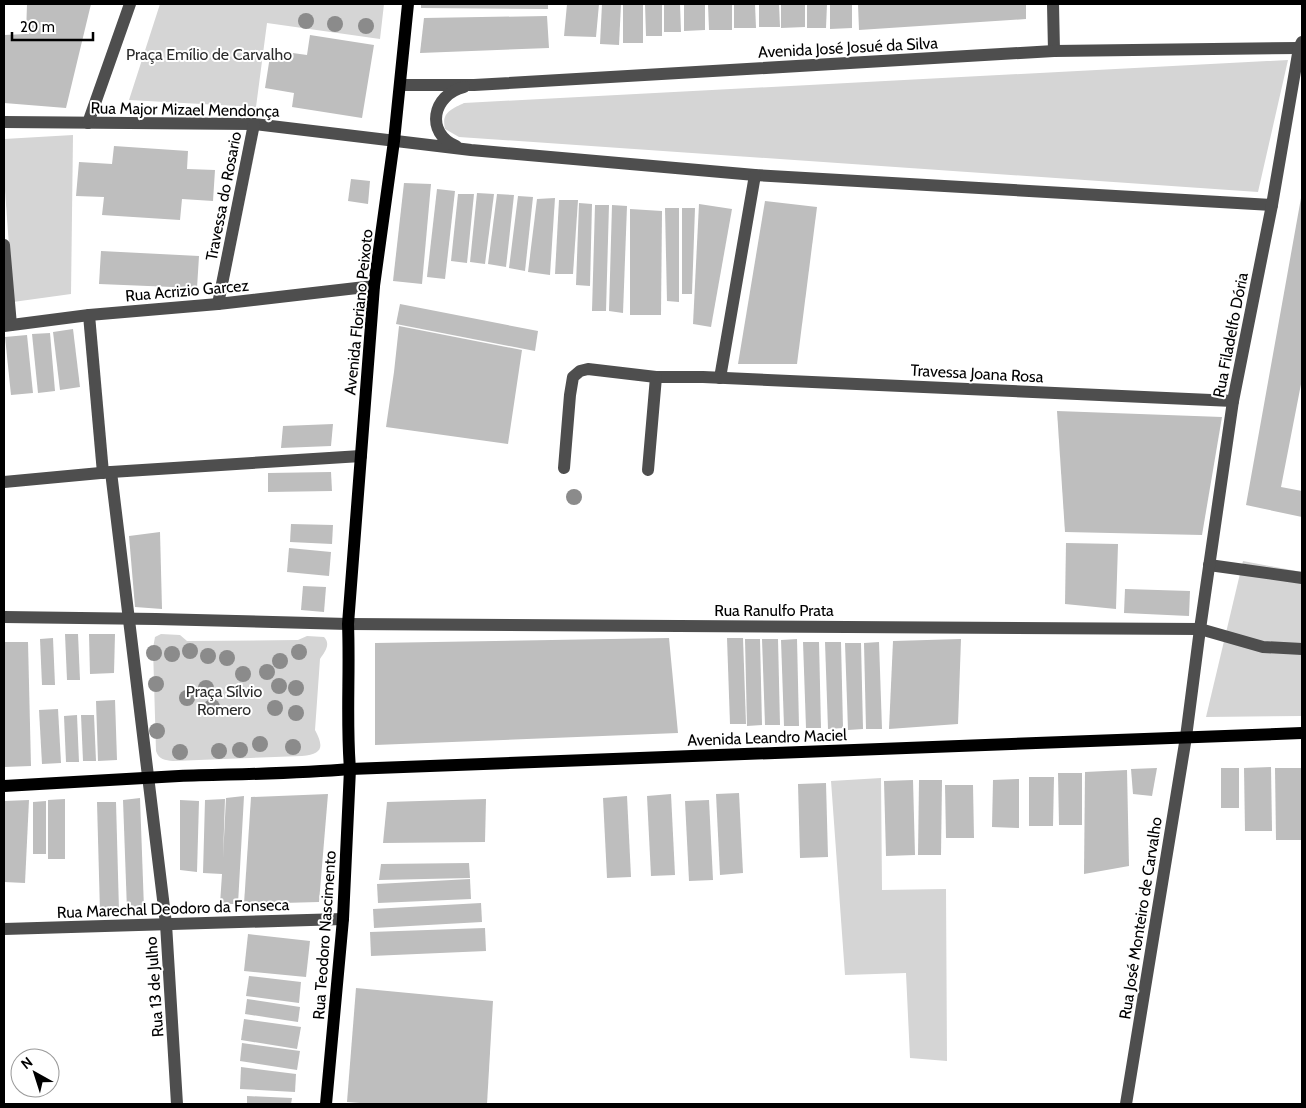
<svg xmlns="http://www.w3.org/2000/svg" width="1306" height="1108" font-family="Cabin,sans-serif">
	<rect width="100%" height="100%" fill="#fff"/>
	<g fill="#d5d5d5">
		<path d="M160 4H384L380 39 267 23 256 107 129 100Z"/>
		<path d="M1288 60 1258 192 459 137 445 129C441 112 452 109 464 103Z"/>
		<path d="M73 135 71 294 13 302 4 176V139Z"/>
		<path d="M1243 561 1302 572V716L1206 717Z"/>
		<path d="M161 634 180 635 187 641 298 640 307 636 324 637C331 644 325 652 320 659L315 730C324 747 323 754 302 756L173 761C165 760 159 760 156 751L153 648 155 637Z"/>
		<path d="M881 778 882 890 946 889 947 1061 910 1058 906 973 845 975 831 781Z"/>
	</g>
	<g fill="#bebebe">
		<path d="M27 4H91L66 108 4 103V35L26 34Z"/>
		<path d="M421 4H548V9L421 8Z"/>
		<path d="M567 4H599L596 37 564 36Z"/>
		<path d="M602 4H621L619 45 600 44Z"/>
		<rect x="623" y="4" width="20" height="39"/>
		<path d="M645 4H662V36H646Z"/>
		<path d="M664 4H680L681 32H664Z"/>
		<path d="M684 4H705V30L684 31Z"/>
		<path d="M708 4H732V30H709Z"/>
		<path d="M734 4H755L756 28H734Z"/>
		<path d="M759 4H779L780 27H759Z"/>
		<path d="M781 4H805V27L781 28Z"/>
		<path d="M807 4H827L826 28H807Z"/>
		<path d="M830 4H852V28L830 29Z"/>
		<path d="M858 4H1026V19L859 30Z"/>
		<path d="M547 16 549 48 420 53 424 18Z"/>
		<path d="M310 35 374 45 362 118 292 107 294 93 265 88 271 50 307 55Z"/>
		<path d="M114 146 188 151 187 169 215 170 213 201 182 199 180 220 102 215 104 197 76 196 79 162 112 164Z"/>
		<path d="M351 179 370 181 368 204 348 201Z"/>
		<path d="M404 183 431 184 422 284 393 281Z"/>
		<path d="M437 189 455 191 445 279 427 277Z"/>
		<path d="M477 193 494 194 485 264 470 262Z"/>
		<path d="M458 194H474L467 263 451 261Z"/>
		<path d="M497 194 514 195 506 267 488 264Z"/>
		<path d="M518 196 533 197 525 271 509 268Z"/>
		<path d="M555 198 550 275 528 272 537 199Z"/>
		<path d="M1301 198H1302V379L1281 487 1302 491V517L1246 505Z"/>
		<path d="M559 200H578L573 274H555Z"/>
		<path d="M765 201 817 207 797 364H738Z"/>
		<path d="M579 203 592 204 590 286 576 285Z"/>
		<path d="M699 204 732 209 711 327 693 324Z"/>
		<path d="M595 205H609L606 311H592Z"/>
		<path d="M612 205 627 206 623 313 609 311Z"/>
		<path d="M665 208H679V302L667 301Z"/>
		<path d="M682 208H695L692 294H682Z"/>
		<path d="M630 209 662 211 661 315H630Z"/>
		<path d="M101 251 199 256 197 288 99 284Z"/>
		<path d="M400 304 538 331 535 351 396 324Z"/>
		<path d="M399 326 522 350 508 444 386 427 394 372Z"/>
		<path d="M73 329 80 387 60 390 53 332Z"/>
		<path d="M50 333 55 391 38 393 32 334Z"/>
		<path d="M27 335 33 393 11 395 5 337Z"/>
		<path d="M1057 411 1222 417 1202 535 1065 532Z"/>
		<path d="M333 424 331 446 281 448 283 426Z"/>
		<path d="M331 472 332 491 268 492V473Z"/>
		<path d="M291 524 333 525 332 544 290 542Z"/>
		<path d="M160 532 162 609 135 607 129 536Z"/>
		<path d="M1066 543 1118 544 1116 609 1065 604Z"/>
		<path d="M289 548 331 552 329 576 287 572Z"/>
		<path d="M303 586 326 587 324 612 301 610Z"/>
		<path d="M1125 589 1190 591 1189 616 1124 613Z"/>
		<path d="M65 634H78L80 680H67Z"/>
		<path d="M89 634H115L114 673 90 674Z"/>
		<path d="M53 638 55 685H42L40 639Z"/>
		<path d="M669 638 678 733 375 745V643Z"/>
		<path d="M727 638H743L746 724H730Z"/>
		<path d="M745 639H760L762 725 747 726Z"/>
		<path d="M762 639H778L780 725H765Z"/>
		<path d="M797 639 799 726H784L781 640Z"/>
		<path d="M961 639 958 724 889 729 893 641Z"/>
		<path d="M4 642H28L31 766 4 767Z"/>
		<path d="M803 642H819L821 728H806Z"/>
		<path d="M825 642H841L843 728 828 729Z"/>
		<path d="M879 642 882 729H866L864 643Z"/>
		<path d="M845 643H861L863 729 848 730Z"/>
		<path d="M115 700 117 760 98 761 96 701Z"/>
		<path d="M58 709 61 763 42 764 39 710Z"/>
		<path d="M77 715 79 762H66L64 716Z"/>
		<path d="M81 715H94L96 761H83Z"/>
		<path d="M1271 767 1272 831H1245L1244 768Z"/>
		<path d="M1157 768 1152 796 1133 794 1131 769Z"/>
		<rect x="1221" y="768" width="18" height="40"/>
		<path d="M1275 768H1302V840H1276Z"/>
		<path d="M1127 770 1129 866 1084 874 1085 772Z"/>
		<path d="M1058 773H1082V825H1059Z"/>
		<path d="M1029 777H1054L1053 826H1029Z"/>
		<path d="M1019 779V828L992 827 993 780Z"/>
		<path d="M913 780 915 855 886 856 884 781Z"/>
		<path d="M919 780H942L941 855H918Z"/>
		<path d="M826 783 828 857 800 858 798 784Z"/>
		<path d="M945 785H973L974 838H946Z"/>
		<path d="M739 793 743 873 720 875 716 794Z"/>
		<path d="M328 794 319 902 244 904 251 797Z"/>
		<path d="M671 794 675 875 651 876 647 796Z"/>
		<path d="M244 796 238 904H220L222 874 203 873 205 800 225 799 223 858 226 798Z"/>
		<path d="M627 796 631 877 607 878 603 798Z"/>
		<path d="M140 798 144 909 127 910 123 800Z"/>
		<path d="M65 799V859H48V800Z"/>
		<path d="M486 799 485 842 383 843 387 802Z"/>
		<path d="M29 800 25 883 4 882V801Z"/>
		<path d="M180 800 199 801 197 872 180 870Z"/>
		<path d="M709 800 713 880 689 881 685 801Z"/>
		<path d="M46 801V854H33V802Z"/>
		<path d="M97 802H116L119 911 100 912Z"/>
		<path d="M469 863 470 878 379 880 381 864Z"/>
		<path d="M470 879 471 899 378 903 377 884Z"/>
		<path d="M481 903 482 922 374 928 373 909Z"/>
		<path d="M485 928 486 951 371 956 370 932Z"/>
		<path d="M248 934 310 941 306 977 244 971Z"/>
		<path d="M249 976 301 982 299 1003 246 996Z"/>
		<path d="M356 988 493 1001 487 1104H373L347 1102Z"/>
		<path d="M247 999 300 1007 298 1022 245 1014Z"/>
		<path d="M244 1019 301 1027 297 1049 241 1040Z"/>
		<path d="M242 1043 300 1051 297 1070 240 1061Z"/>
		<path d="M241 1067 296 1074 295 1092 240 1089Z"/>
		<path d="M247 1096 292 1098 291 1104H247Z"/>
	</g>
	<g fill="none" stroke-linecap="round" stroke-linejoin="round">
		<g stroke="#4e4e4e" stroke-width="12">
			<path d="M1053 4 1054 51"/>
			<path d="M400 85H474L1054 51 1299 48"/>
			<path d="M4 122 254 124 471 150 755 175 1272 205"/>
			<path d="M88 123 130 4"/>
			<path d="M456 146C425 133 432 95 464 87"/>
			<path d="M4 245 11 325"/>
			<path d="M218 304 254 124"/>
			<path d="M89 315 103 473"/>
			<path d="M4 326 89 315 218 304 374 286"/>
			<path d="M720 378 755 175"/>
			<path d="M564 468 570 395 573 377 580 371 588 369 656 377H703L1233 401"/>
			<path d="M648 470 656 377"/>
			<path d="M111 472 166 924 177 1104"/>
			<path d="M4 482 111 472 361 456"/>
			<path d="M1209 565 1302 578"/>
			<path d="M4 617 156 619 348 624 1200 629 1263 647 1302 649"/>
			<path d="M4 929 343 919"/>
			<path d="M1126 1104 1186 737 1200 629 1233 401 1272 205 1299 48 1302 42"/>
		</g>
		<g stroke="#000" stroke-width="12">
			<path d="M4 786C62 783 120 779 179 776 236 774 293 774 350 769L1302 733"/>
			<path d="M326 1104 343 919 350 769C346 721 350 672 348 624L374 286 394 141 408 4"/>
		</g>
	</g>
	<g fill="#8b8b8b">
		<circle cx="306" cy="21" r="8"/>
		<circle cx="335" cy="24" r="8"/>
		<circle cx="366" cy="26" r="8"/>
		<circle cx="574" cy="497" r="8"/>
		<circle cx="190" cy="651" r="8"/>
		<circle cx="299" cy="652" r="8"/>
		<circle cx="154" cy="653" r="8"/>
		<circle cx="172" cy="654" r="8"/>
		<circle cx="208" cy="656" r="8"/>
		<circle cx="227" cy="658" r="8"/>
		<circle cx="280" cy="661" r="8"/>
		<circle cx="267" cy="672" r="8"/>
		<circle cx="243" cy="674" r="8"/>
		<circle cx="156" cy="684" r="8"/>
		<circle cx="279" cy="686" r="8"/>
		<circle cx="206" cy="688" r="8"/>
		<circle cx="296" cy="688" r="8"/>
		<circle cx="187" cy="698" r="8"/>
		<circle cx="212" cy="707" r="8"/>
		<circle cx="275" cy="708" r="8"/>
		<circle cx="296" cy="713" r="8"/>
		<circle cx="157" cy="731" r="8"/>
		<circle cx="260" cy="744" r="8"/>
		<circle cx="293" cy="747" r="8"/>
		<circle cx="240" cy="750" r="8"/>
		<circle cx="219" cy="751" r="8"/>
		<circle cx="180" cy="752" r="8"/>
	</g>
	<g text-anchor="middle" stroke-width="4" stroke-linejoin="round" paint-order="stroke">
		<g font-size="16" fill="#000" stroke="#fff">
			<text transform="translate(848 47) rotate(-3)" y="6">Avenida José Josué da Silva</text>
			<text transform="translate(185 109) rotate(1)" y="6">Rua Major Mizael Mendonça</text>
			<text transform="translate(223 196) rotate(-79)" y="6">Travessa do Rosario</text>
			<text transform="translate(187 290) rotate(-5)" y="6">Rua Acrizio Garcez</text>
			<text transform="translate(358 312) rotate(-84)" y="6">Avenida Floriano Peixoto</text>
			<text transform="translate(1230 335) rotate(-79)" y="6">Rua Filadelfo Dória</text>
			<text transform="translate(977 373) rotate(3)" y="6">Travessa Joana Rosa</text>
			<text x="774" y="616">Rua Ranulfo Prata</text>
			<text transform="translate(767 737) rotate(-2)" y="6">Avenida Leandro Maciel</text>
			<text transform="translate(173 908) rotate(-2)" y="6">Rua Marechal Deodoro da Fonseca</text>
			<text transform="translate(1140 918) rotate(-81)" y="6">Rua José Monteiro de Carvalho</text>
			<text transform="translate(324 935) rotate(-86)" y="6">Rua Teodoro Nascimento</text>
			<text transform="translate(154 987) rotate(-94)" y="6">Rua 13 de Julho</text>
		</g>
		<g font-size="16" fill="#2c2c2c" stroke="#fff">
			<text x="209" y="60">Praça Emílio de Carvalho</text>
			<text x="224" y="697">Praça Sílvio<tspan x="224" dy="18">Romero</tspan></text>
		</g>
	</g>
	<rect width="1306" height="1108" fill="none" stroke="#000000" stroke-width="10"/>
	<g transform="translate(35 1073) rotate(321)"><circle r="24" fill="#ffffff" stroke="#999999"/>
	<path d="M0-4L9 19L0 12L-9 19Z" fill="#000000"/>
	<text y="-8" font-size="14" font-weight="bold" text-anchor="middle" fill="#000000">N</text>
	</g>
	<path d="M12 32v8h81v-8" fill="none" stroke="#000000" stroke-width="2.5"/>
	<text x="20" y="32" font-size="15" fill="#000000" stroke="#ffffff" stroke-width="4" paint-order="stroke">20 m</text>
</svg>
